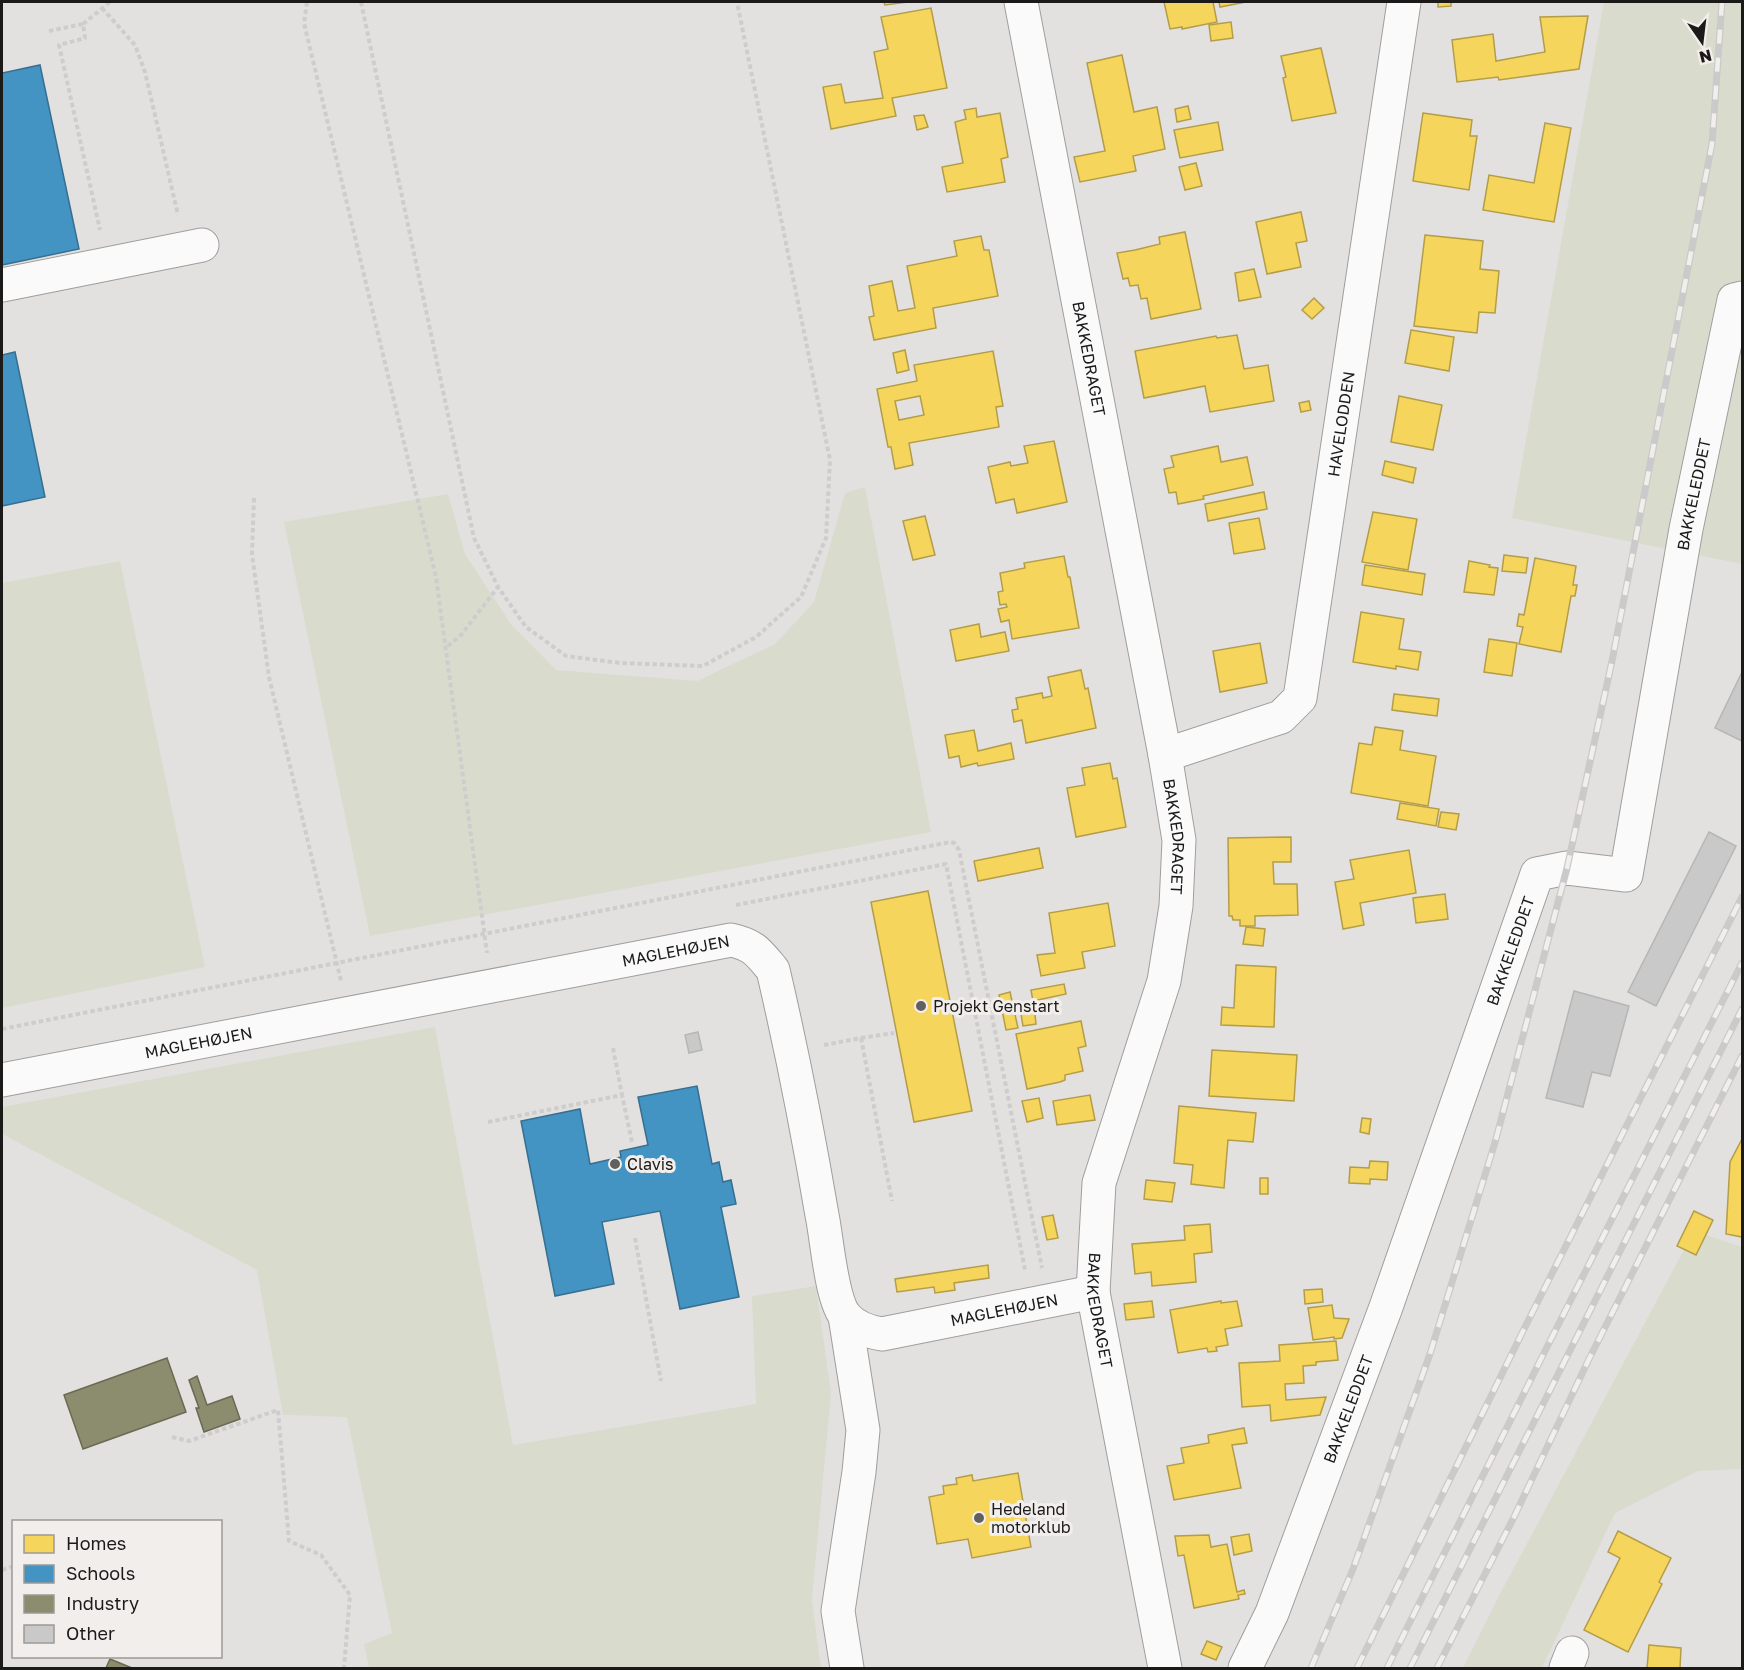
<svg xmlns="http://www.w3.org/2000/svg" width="1744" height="1670" font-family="'Golos Text',sans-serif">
	<rect width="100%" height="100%" fill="#e3e1df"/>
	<g fill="#d9dccd">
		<path d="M1604 2H1742V564L1512 518Z"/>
		<path d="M865 487 931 832 370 936 284 522 448 494 465 554 511 624 556 670 697 681 775 644 814 602 845 493Z"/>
		<path d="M120 561 205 967 2 1008V583Z"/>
		<path d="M435 1027 513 1445 756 1404 752 1296 816 1286 831 1393 812 1600 821 1668H369L364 1644 392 1633 347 1417 283 1415 257 1270 2 1134V1107Z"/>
		<path d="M1694 1231 1742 1247V1469L1698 1471 1615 1513 1542 1668H1463L1500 1594Z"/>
	</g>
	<g fill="#f6d55c" stroke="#b49d48" stroke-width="1.5" fill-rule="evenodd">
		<path d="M884 2H908L885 5Z"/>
		<path d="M1164 2H1213L1217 22 1182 29V27L1170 29Z"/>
		<path d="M1219 2H1246L1220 7Z"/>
		<path d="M1438 2H1451V6L1438 7Z"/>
		<path d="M931 8 947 88 892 98 896 116 831 129 823 87 841 84 845 103 883 98 874 52 888 49 881 17Z"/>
		<path d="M1588 16 1579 69 1499 80 1498 77 1457 82 1452 40 1493 34 1496 61 1545 52 1540 17Z"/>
		<path d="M1231 22 1233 38 1211 41 1209 25Z"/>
		<path d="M1321 48 1336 113 1292 121 1283 78 1286 77 1281 56Z"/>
		<path d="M1122 55 1134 112 1157 107 1165 149 1133 156 1136 171 1080 182 1074 157 1105 151 1087 63Z"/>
		<path d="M1188 106 1191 119 1177 122 1175 109Z"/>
		<path d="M976 108 977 117 1000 113 1008 157 1001 159 1005 182 947 192 942 167 963 163 955 122 966 119 964 110Z"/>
		<path d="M1423 113 1472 120 1470 136H1477L1469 190 1413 181Z"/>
		<path d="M924 115 928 127 917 130 914 116Z"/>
		<path d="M1218 122 1223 150 1180 158 1174 130Z"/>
		<path d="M1545 123 1571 128 1554 222 1483 210 1489 175 1534 183Z"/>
		<path d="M1196 163 1202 186 1185 190 1179 167Z"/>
		<path d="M1301 212 1307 241 1296 243 1301 267 1267 274 1256 222Z"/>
		<path d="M1185 232 1201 309 1151 319 1147 298 1141 299 1138 285 1130 286 1128 278 1123 279 1117 253 1135 250 1160 244 1159 237Z"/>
		<path d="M1425 235 1483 241 1480 269 1499 271 1495 313 1479 312 1477 333 1414 326Z"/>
		<path d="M981 236 984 250H989L998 296 933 308 936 328 874 340 869 317 874 316 869 286 892 281 898 311 915 308 907 266 957 256 954 241Z"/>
		<path d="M1254 269 1261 297 1239 301 1235 273Z"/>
		<path d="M1314 298 1324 308 1312 319 1302 310Z"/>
		<path d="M1411 330 1454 337 1449 371 1405 363Z"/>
		<path d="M1237 335 1244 369 1268 365 1274 401 1210 412 1205 386 1144 398 1135 351 1216 336 1217 338Z"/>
		<path d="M905 350 909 370 897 373 893 353Z"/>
		<path d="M993 351 1003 406 996 407 999 427 909 443 913 465 895 469 891 447H888L877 389 917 381 914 365ZM920 396 924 415 899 420 895 401Z"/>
		<path d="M1399 396 1442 405 1433 450 1391 442Z"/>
		<path d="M1309 401 1311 410 1301 412 1299 403Z"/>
		<path d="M1054 441 1067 502 1017 513 1014 499 996 503 988 467 1010 462 1011 466 1028 463 1024 446Z"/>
		<path d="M1218 446 1221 462 1247 457 1253 485 1203 496 1204 499 1178 504 1176 492 1169 493 1164 469 1174 467 1171 456Z"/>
		<path d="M1385 461 1416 468 1413 483 1382 475Z"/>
		<path d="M1264 492 1267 509 1208 521 1205 504Z"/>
		<path d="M1373 512 1417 519 1408 570 1362 562Z"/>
		<path d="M925 516 935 555 913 560 903 521Z"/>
		<path d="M1259 518 1265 549 1234 554 1229 523Z"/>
		<path d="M1504 555 1528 558 1526 573 1502 571Z"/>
		<path d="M1064 556 1068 577H1070L1079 628 1012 639 1009 620 1001 622 998 609 1007 607 1006 604 1000 605 998 592 1003 591 1000 573 1025 568 1024 563Z"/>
		<path d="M1535 558 1576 566 1573 585H1577L1575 596H1571L1561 652 1519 644 1523 627 1517 626 1519 614 1524 615Z"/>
		<path d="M1469 561 1490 565 1489 567 1498 568 1494 595 1464 592Z"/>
		<path d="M1365 565 1425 574 1422 595 1362 585Z"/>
		<path d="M1361 612 1404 619 1399 649 1421 652 1418 670 1396 666V669L1353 662Z"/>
		<path d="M979 624 981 637 1005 632 1009 651 956 661 950 630Z"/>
		<path d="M1489 639 1517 643 1512 676 1484 672Z"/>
		<path d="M1260 643 1267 683 1220 692 1213 651Z"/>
		<path d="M1081 670 1085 689 1088 688 1096 728 1026 743 1022 720 1014 722 1012 710 1018 709 1016 698 1042 693 1043 698 1052 696 1048 677Z"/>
		<path d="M1394 694 1439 699 1437 716 1392 710Z"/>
		<path d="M1375 727 1403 731 1400 750 1436 756 1428 806 1351 793 1359 743 1372 745Z"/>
		<path d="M974 730 978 751 1011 743 1014 759 978 766 977 763 961 767 959 756 949 758 945 735Z"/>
		<path d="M1110 763 1113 779 1117 778 1126 827 1076 837 1067 788 1085 785 1082 768Z"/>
		<path d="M1400 803 1439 809 1436 826 1397 819Z"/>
		<path d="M1441 812 1459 814 1456 830 1438 827Z"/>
		<path d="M1291 837V862H1273L1274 884H1297L1298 915 1255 916V926H1240V920H1233L1232 916H1229L1228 838Z"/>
		<path d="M1039 848 1043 868 978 881 974 861Z"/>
		<path d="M1409 850 1416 893 1360 903 1364 925 1343 929 1335 882 1354 879 1350 860Z"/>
		<path d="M928 891 972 1111 914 1122 871 902Z"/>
		<path d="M1445 894 1448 919 1416 923 1413 898Z"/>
		<path d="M1108 903 1115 946 1082 952 1085 968 1041 976 1037 955 1055 953 1049 913Z"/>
		<path d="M1246 927 1265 929 1263 946 1243 944Z"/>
		<path d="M1236 965 1276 967 1274 1027 1221 1025 1222 1007 1234 1008Z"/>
		<path d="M1064 984 1066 994 1033 1001 1031 990Z"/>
		<path d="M1010 992 1018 1028 1006 1030 999 995Z"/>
		<path d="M1034 1006 1036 1024 1023 1026 1020 1008Z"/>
		<path d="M1081 1021 1086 1046 1078 1048 1083 1071 1065 1075V1080L1060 1082 1027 1089 1016 1034Z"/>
		<path d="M1212 1050 1297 1055 1294 1101 1209 1096Z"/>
		<path d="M1090 1095 1095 1120 1057 1125 1053 1101Z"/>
		<path d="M1039 1098 1043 1118 1027 1122 1022 1101Z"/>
		<path d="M1179 1106 1256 1113 1253 1142 1228 1140 1224 1188 1191 1184 1193 1165 1174 1163Z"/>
		<path d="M1362 1118 1371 1119 1369 1134 1360 1132Z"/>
		<path d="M1742 1139V1237L1726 1234 1730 1162Z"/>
		<path d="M1370 1161 1388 1162 1387 1180 1370 1179V1184L1349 1183 1350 1167 1369 1168Z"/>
		<rect x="1260" y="1178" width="8" height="16"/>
		<path d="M1146 1180 1175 1183 1172 1202 1144 1199Z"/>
		<path d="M1694 1211 1713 1220 1696 1255 1677 1246Z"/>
		<path d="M1053 1215 1058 1238 1047 1240 1042 1217Z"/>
		<path d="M1210 1224 1212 1252 1194 1254 1196 1282 1152 1286 1151 1272 1135 1274 1132 1244 1185 1240 1184 1226Z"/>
		<path d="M988 1265 989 1278 954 1283 955 1290 935 1293 934 1287 897 1292 895 1279Z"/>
		<path d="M1322 1289 1323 1302 1305 1304 1304 1290Z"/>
		<path d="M1152 1301 1154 1317 1126 1320 1124 1304Z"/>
		<path d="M1221 1301V1303L1237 1301 1242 1326 1225 1329 1228 1345 1216 1347 1217 1351 1208 1352 1207 1348 1178 1353 1170 1310Z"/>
		<path d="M1332 1305 1334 1318 1349 1319 1342 1338 1334 1339V1337L1313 1340 1308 1308Z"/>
		<path d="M1336 1341 1338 1360 1316 1362V1365L1303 1366 1304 1383 1285 1384 1286 1400 1326 1397 1320 1415 1271 1421 1270 1405 1242 1407 1239 1363 1280 1361 1279 1345Z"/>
		<path d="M1244 1428 1247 1443 1232 1445 1241 1488 1174 1500 1167 1466 1184 1463 1181 1448 1209 1443 1208 1435Z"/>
		<path d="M1018 1473 1031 1547 972 1558 968 1539 937 1544 929 1497 944 1494 943 1486 957 1484 956 1478 972 1475 973 1481Z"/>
		<path d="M1618 1531 1671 1558 1659 1582 1662 1584 1628 1652 1584 1630 1620 1558 1608 1552Z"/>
		<path d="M1249 1534 1252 1551 1234 1555 1231 1537Z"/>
		<path d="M1209 1535 1211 1547 1227 1544 1237 1592 1244 1590 1245 1594 1238 1595 1239 1599 1194 1608 1184 1555 1178 1556 1175 1536Z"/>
		<path d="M1207 1641 1222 1647 1216 1660 1201 1654Z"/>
		<path d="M1649 1645 1681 1648 1680 1668H1647Z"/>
	</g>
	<g fill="#4393c3" stroke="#376f90" stroke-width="1.5">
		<path d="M40 65 79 249 2 265V73Z"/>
		<path d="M15 352 45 497 2 506V355Z"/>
		<path d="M697 1086 712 1164 719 1162 723 1182 731 1180 736 1204 721 1207 739 1297 680 1309 660 1211 602 1222 614 1284 555 1296 521 1121 580 1109 590 1164 621 1157 620 1151 648 1145 638 1097Z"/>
	</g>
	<g fill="#8c8c6e" stroke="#6a6a54" stroke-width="1.5">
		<path d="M167 1358 186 1412 83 1449 64 1395Z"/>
		<path d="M197 1376 207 1405 232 1396 240 1419 204 1432 196 1408H199L189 1380Z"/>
		<path d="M110 1659 132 1668H106Z"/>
	</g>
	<g fill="#cac9c9" stroke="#b6b6b5" stroke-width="1.5">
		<path d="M1742 672V741L1715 728Z"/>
		<path d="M1709 832 1736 846 1656 1006 1628 992Z"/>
		<path d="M1574 991 1629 1006 1610 1076 1592 1072 1583 1107 1546 1098Z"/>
		<path d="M698 1032 702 1050 689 1053 685 1035Z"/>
	</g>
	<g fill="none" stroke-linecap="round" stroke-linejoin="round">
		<defs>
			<g id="minor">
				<path id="s1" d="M1021 2 1165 755 1179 840 1176 906 1164 981 1099 1183 1093 1292 1165 1668"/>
				<path d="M2 285 202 245"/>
				<path id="s2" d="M1165 755 1281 717 1300 698 1404 2"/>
				<path id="s3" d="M2 1080 731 940C754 945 758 952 773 970 792 1051 808 1133 822 1215 827 1238 831 1300 846 1317 855 1327 869 1332 882 1334L1093 1292"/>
				<path d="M845 1316 863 1430 859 1472 838 1611 847 1668"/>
				<path id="s4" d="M1245 1668 1272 1613 1386 1307 1537 874 1567 868 1626 875 1686 529 1734 300 1742 298"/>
				<path d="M1566 1668 1572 1653"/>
			</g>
		</defs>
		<use href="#minor" stroke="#a09e9d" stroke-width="35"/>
		<g stroke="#cecdcd" stroke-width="4" stroke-dasharray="4.5 3" stroke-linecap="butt">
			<path d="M307 2 304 23 436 577 487 953"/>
			<path d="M361 2 474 538 498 587 526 627 566 656 620 663 703 666 756 637 801 597 826 538 830 460 737 2"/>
			<path d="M102 8 135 45 145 72 178 215"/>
			<path d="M83 24 110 2"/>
			<path d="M49 31 83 24 85 38 59 45 100 230"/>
			<path d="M254 498 252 554 269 677 341 981"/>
			<path d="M448 646 461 635 498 587"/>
			<path d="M736 905 946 864 1025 1270"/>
			<path d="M2 1029 950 842 954 843 959 850 1042 1268"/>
			<path d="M861 1038 894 1033"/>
			<path d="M824 1045 861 1038 892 1201"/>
			<path d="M613 1048 622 1095"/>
			<path d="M488 1122 622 1095 632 1142"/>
			<path d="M635 1238 661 1381"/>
			<path d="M172 1437 189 1441 278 1410 289 1541 321 1555 350 1595 344 1668"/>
			<path d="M2 1570 14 1566"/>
		</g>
		<use href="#minor" stroke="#fbfafa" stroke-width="33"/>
		<defs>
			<g id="rail">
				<path d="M1311 1668 1353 1569 1430 1354 1496 1139 1567 868 1612 661 1712 144 1722 2"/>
				<path d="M1357 1668 1526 1325 1742 897"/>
				<path d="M1387 1668 1550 1341 1742 963"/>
				<path d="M1410 1668 1742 1009"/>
				<path d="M1437 1668 1514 1517 1589 1359 1742 1056"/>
			</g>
		</defs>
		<use href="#rail" stroke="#cacaca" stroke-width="7"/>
		<use href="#rail" stroke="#f2eeeb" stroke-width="4.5" stroke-dasharray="14" stroke-linecap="butt"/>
	</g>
	<g fill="#61605e" stroke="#f2eeeb" stroke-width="2">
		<circle cx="921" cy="1006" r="6"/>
		<circle cx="615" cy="1164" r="6"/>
		<circle cx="979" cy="1518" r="6"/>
	</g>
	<g text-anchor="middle" stroke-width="6" stroke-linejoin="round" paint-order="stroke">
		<g font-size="16" fill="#1b1a19" stroke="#f2eeeb">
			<text dy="6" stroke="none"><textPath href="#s1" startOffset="363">BAKKEDRAGET</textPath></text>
			<text dy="6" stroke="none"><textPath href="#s2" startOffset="426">HAVELODDEN</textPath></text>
			<text dy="6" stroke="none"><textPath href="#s4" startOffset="1323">BAKKELEDDET</textPath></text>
			<text dy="6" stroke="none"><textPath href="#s1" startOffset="849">BAKKEDRAGET</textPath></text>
			<text dy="6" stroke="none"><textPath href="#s4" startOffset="765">BAKKELEDDET</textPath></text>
			<text dy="6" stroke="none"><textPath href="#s3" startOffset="686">MAGLEHØJEN</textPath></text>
			<text dy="6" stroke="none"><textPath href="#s3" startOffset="200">MAGLEHØJEN</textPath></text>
			<text dy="6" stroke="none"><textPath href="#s3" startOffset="1316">MAGLEHØJEN</textPath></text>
			<text dy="6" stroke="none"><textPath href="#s1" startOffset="1335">BAKKEDRAGET</textPath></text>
			<text dy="6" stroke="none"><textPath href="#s4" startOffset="279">BAKKELEDDET</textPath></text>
		</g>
		<g font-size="16" fill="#1b1a19" stroke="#f2eeeb" text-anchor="start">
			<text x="933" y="1012">Projekt Genstart</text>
			<text x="627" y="1170">Clavis</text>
			<text x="991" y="1515">Hedeland<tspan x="991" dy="18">motorklub</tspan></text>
		</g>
	</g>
	<rect width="1744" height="1670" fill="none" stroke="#1b1a19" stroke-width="6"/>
	<rect x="12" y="1520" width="210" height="138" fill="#f2eeeb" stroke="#9c9997" stroke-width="1.5"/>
	<rect x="24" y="1535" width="30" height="18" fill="#f6d55c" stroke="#9c9997" stroke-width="1.5"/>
	<text x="66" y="1550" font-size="18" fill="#1b1a19">Homes</text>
	<rect x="24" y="1565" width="30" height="18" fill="#4393c3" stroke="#9c9997" stroke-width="1.5"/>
	<text x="66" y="1580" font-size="18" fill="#1b1a19">Schools</text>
	<rect x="24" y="1595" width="30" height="18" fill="#8c8c6e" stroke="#9c9997" stroke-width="1.5"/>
	<text x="66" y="1610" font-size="18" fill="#1b1a19">Industry</text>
	<rect x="24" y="1625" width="30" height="18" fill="#cac9c9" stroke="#9c9997" stroke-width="1.5"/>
	<text x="66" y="1640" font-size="18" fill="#1b1a19">Other</text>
	<g transform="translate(1702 42) rotate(166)" stroke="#f2eeeb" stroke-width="4.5" paint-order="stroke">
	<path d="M0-4.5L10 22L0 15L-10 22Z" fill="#1b1a19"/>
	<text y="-9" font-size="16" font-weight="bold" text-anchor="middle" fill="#1b1a19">N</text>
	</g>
</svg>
